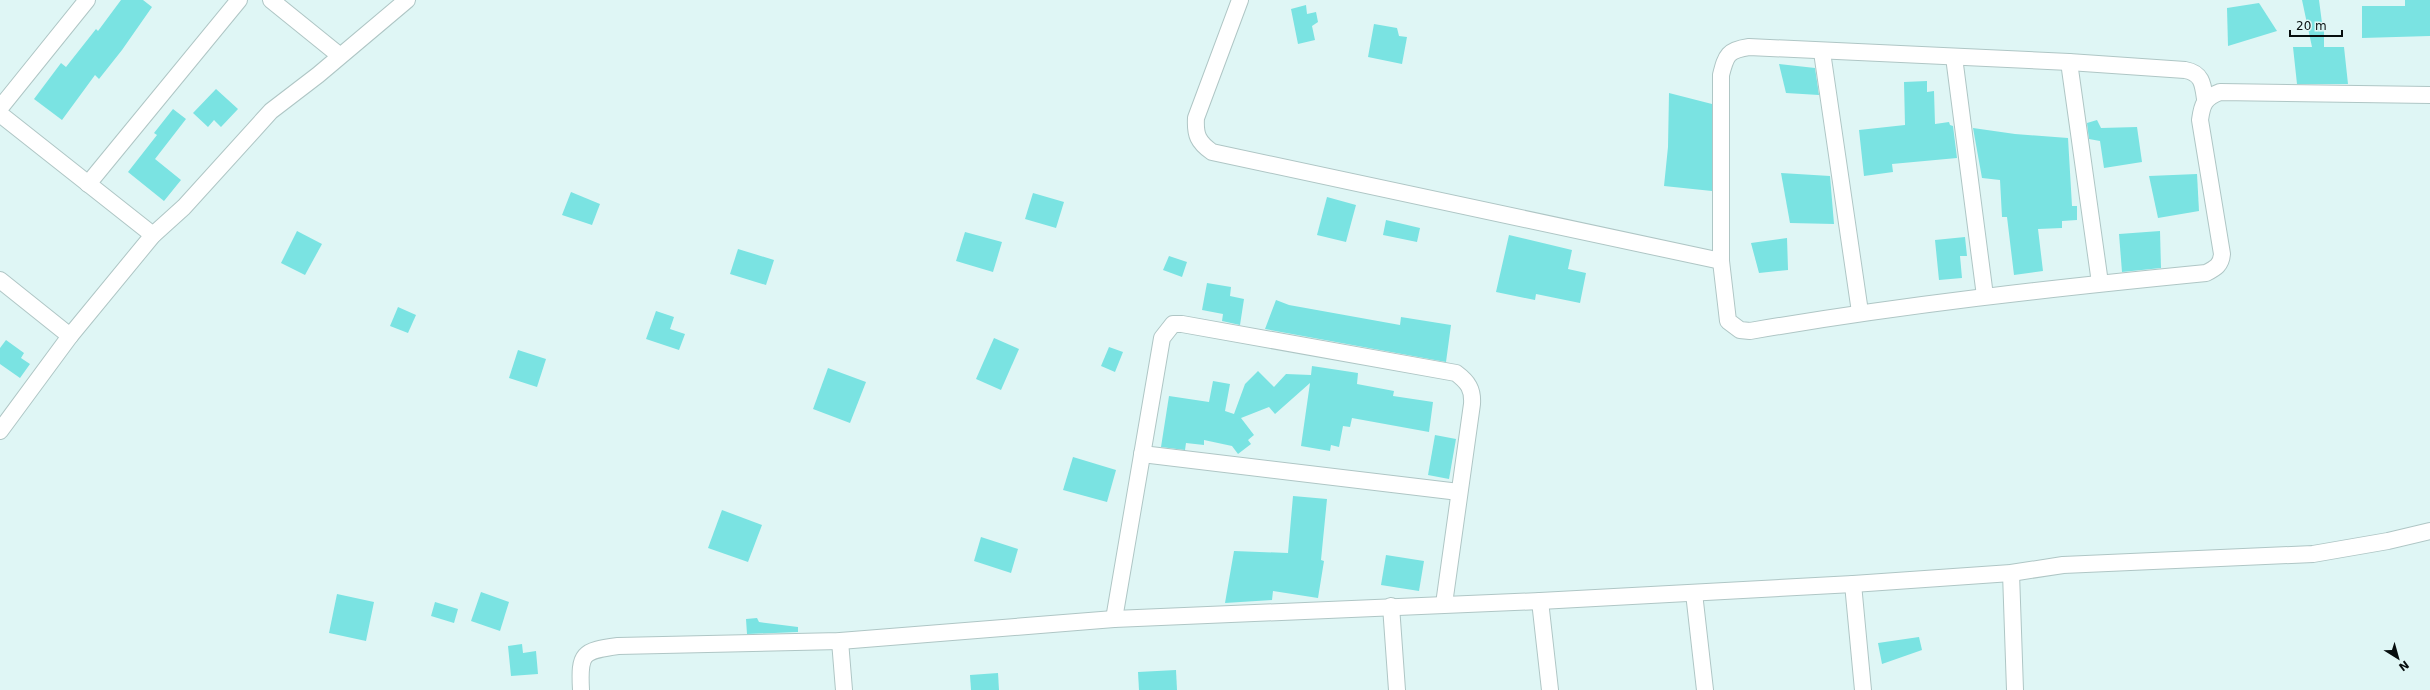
<svg xmlns="http://www.w3.org/2000/svg" width="2430" height="690" font-family="'DejaVu Sans',sans-serif">
	<rect width="100%" height="100%" fill="#dff6f5"/>
	<g fill="#7ae3e2">
		<path d="M121 0H143L152 7 122 50 99 79 95 75 62 120 34 99 61 63 66 67 96 29 98 31Z"/>
		<path d="M2302 0H2319L2322 23 2324 22V47H2344L2348 84H2297L2293 47H2312Z"/>
		<path d="M2405 0H2430V36L2362 38V6H2405Z"/>
		<path d="M2259 3 2277 31 2228 46 2227 8Z"/>
		<path d="M1306 5 1307 14 1316 12 1318 22 1312 26 1315 40 1298 44 1291 9Z"/>
		<path d="M1374 24 1397 28 1399 36 1407 37 1402 64 1368 57Z"/>
		<path d="M1779 64 1815 68 1819 95 1786 93Z"/>
		<path d="M1927 81V92L1934 91 1935 124 1949 122 1950 125 1953 126 1957 158 1892 164 1893 172 1864 176 1859 130 1905 125 1904 82Z"/>
		<path d="M216 89 238 109 221 127 214 120 208 127 193 113Z"/>
		<path d="M1669 93 1712 104V191L1664 186 1668 147Z"/>
		<path d="M173 109 186 119 155 159 181 180 164 201 128 172 157 135 154 133Z"/>
		<path d="M2097 120 2101 128 2137 127 2142 162 2104 168 2100 141 2089 139 2087 123Z"/>
		<path d="M1973 128 2015 134 2068 138 2072 206H2077V220L2062 221V228L2038 229 2043 271 2014 275 2007 217H2002L2000 180 1982 178Z"/>
		<path d="M1781 173 1830 176 1834 224 1790 223Z"/>
		<path d="M2197 174 2199 211 2158 218 2149 176Z"/>
		<path d="M571 192 600 204 592 225 562 215Z"/>
		<path d="M1033 193 1064 202 1056 228 1025 219Z"/>
		<path d="M1327 197 1356 205 1346 242 1317 235Z"/>
		<path d="M1386 220 1420 228 1417 242 1383 235Z"/>
		<path d="M297 231 322 244 305 275 281 263Z"/>
		<path d="M2160 231 2161 268 2122 272 2119 234Z"/>
		<path d="M965 232 1002 242 993 272 956 261Z"/>
		<path d="M1509 235 1572 250 1568 269 1586 273 1580 303 1536 294 1535 300 1496 292Z"/>
		<path d="M1965 237 1967 256H1960L1962 278 1939 280 1935 240Z"/>
		<path d="M1787 238 1788 270 1759 273 1751 243Z"/>
		<path d="M738 249 774 260 766 285 730 274Z"/>
		<path d="M1169 256 1187 262 1182 277 1163 270Z"/>
		<path d="M1207 283 1231 287 1230 296 1244 299 1240 325 1222 321 1223 314 1202 310Z"/>
		<path d="M1276 300 1289 305 1400 325 1401 317 1451 325 1446 362 1265 329Z"/>
		<path d="M398 307 416 315 408 333 390 326Z"/>
		<path d="M656 311 674 317 670 329 685 334 679 350 646 339Z"/>
		<path d="M994 338 1019 349 1001 390 976 379Z"/>
		<path d="M6 340 24 353 21 358 30 364 20 378 0 364V348Z"/>
		<path d="M1109 347 1123 352 1115 372 1101 366Z"/>
		<path d="M518 350 546 359 537 387 509 378Z"/>
		<path d="M1312 366 1358 373 1357 384 1394 391 1393 396 1433 402 1429 432 1352 418 1350 427 1343 426 1339 447 1331 445 1330 451 1301 446 1310 383 1275 414 1269 407 1241 418 1254 435 1248 440 1251 444 1238 454 1232 446 1204 440V445L1186 443 1185 450 1161 447 1169 396 1209 402 1213 381 1230 384 1225 411 1234 414 1245 384 1258 371 1274 387 1286 374 1311 375Z"/>
		<path d="M828 368 866 382 850 423 813 409Z"/>
		<path d="M1435 435 1456 439 1449 479 1428 475Z"/>
		<path d="M1073 457 1116 470 1107 502 1063 490Z"/>
		<path d="M1293 496 1327 499 1321 560 1324 561 1318 598 1273 591 1272 600 1225 603 1234 551 1288 553Z"/>
		<path d="M722 510 762 525 748 562 708 548Z"/>
		<path d="M981 537 1018 549 1011 573 974 561Z"/>
		<path d="M1386 555 1424 561 1419 591 1381 585Z"/>
		<path d="M481 592 509 602 500 631 471 621Z"/>
		<path d="M337 594 374 602 366 641 329 633Z"/>
		<path d="M435 602 458 609 454 623 431 616Z"/>
		<path d="M757 618 759 622 798 627V632L747 634 746 619Z"/>
		<path d="M1919 637 1922 650 1882 664 1878 643Z"/>
		<path d="M522 644 523 653 536 651 538 674 511 676 508 646Z"/>
		<path d="M1176 670 1177 690H1139L1138 672Z"/>
		<path d="M998 673 999 690H971L970 675Z"/>
	</g>
	<g fill="none" stroke-linecap="round" stroke-linejoin="round">
		<defs>
			<g id="street">
				<path d="M271 0 339 55"/>
				<path d="M1240 0 1196 118C1195 135 1198 142 1212 152L1721 261"/>
				<path d="M1822 52 1860 312"/>
				<path d="M1954 57 1985 296"/>
				<path d="M2069 62 2100 283"/>
				<path d="M2205 99C2203 84 2202 73 2185 70L2069 62 1749 47C1728 50 1726 55 1721 75V261L1728 321 1740 330 1750 331C1901 305 2053 288 2206 273 2216 268 2221 265 2222 254L2200 120C2202 105 2204 98 2220 92L2430 95"/>
				<path d="M0 108 87 0"/>
				<path d="M0 114 153 235"/>
				<path d="M88 184 239 0"/>
				<path d="M0 280 70 336"/>
				<path d="M0 431 70 336 153 235 184 207 271 111 318 75 407 0"/>
				<path d="M1142 454 1459 492"/>
				<path d="M2011 573 2015 690"/>
				<path d="M1853 584 1863 690"/>
				<path d="M1694 593 1705 690"/>
				<path d="M1540 601 1550 690"/>
				<path d="M1391 606 1397 690"/>
				<path d="M1114 619 1162 338 1173 324H1182L1456 373C1468 382 1473 389 1472 404L1444 604"/>
				<path d="M840 641 844 690"/>
				<path d="M581 690C579 653 582 651 618 646L840 641 1114 619 1540 601 1853 584 2011 573 2063 565 2313 554 2388 541 2430 531"/>
			</g>
		</defs>
		<use href="#street" stroke="#afc6c5" stroke-width="18"/>
		<use href="#street" stroke="#fff" stroke-width="16"/>
	</g>
	<g transform="translate(2398 658) rotate(143)" stroke="#dff6f5" stroke-width="3" paint-order="stroke">
	<path d="M0-3L7 15L0 10L-7 15Z" fill="#070e0e"/>
	<text y="-6" font-size="11" font-weight="bold" text-anchor="middle" fill="#070e0e">N</text>
	</g>
	<path d="M2290 30v6h52v-6" fill="none" stroke="#070e0e" stroke-width="2"/>
	<text x="2296" y="30" font-size="12" fill="#070e0e" stroke="#dff6f5" stroke-width="3" paint-order="stroke">20 m</text>
</svg>
